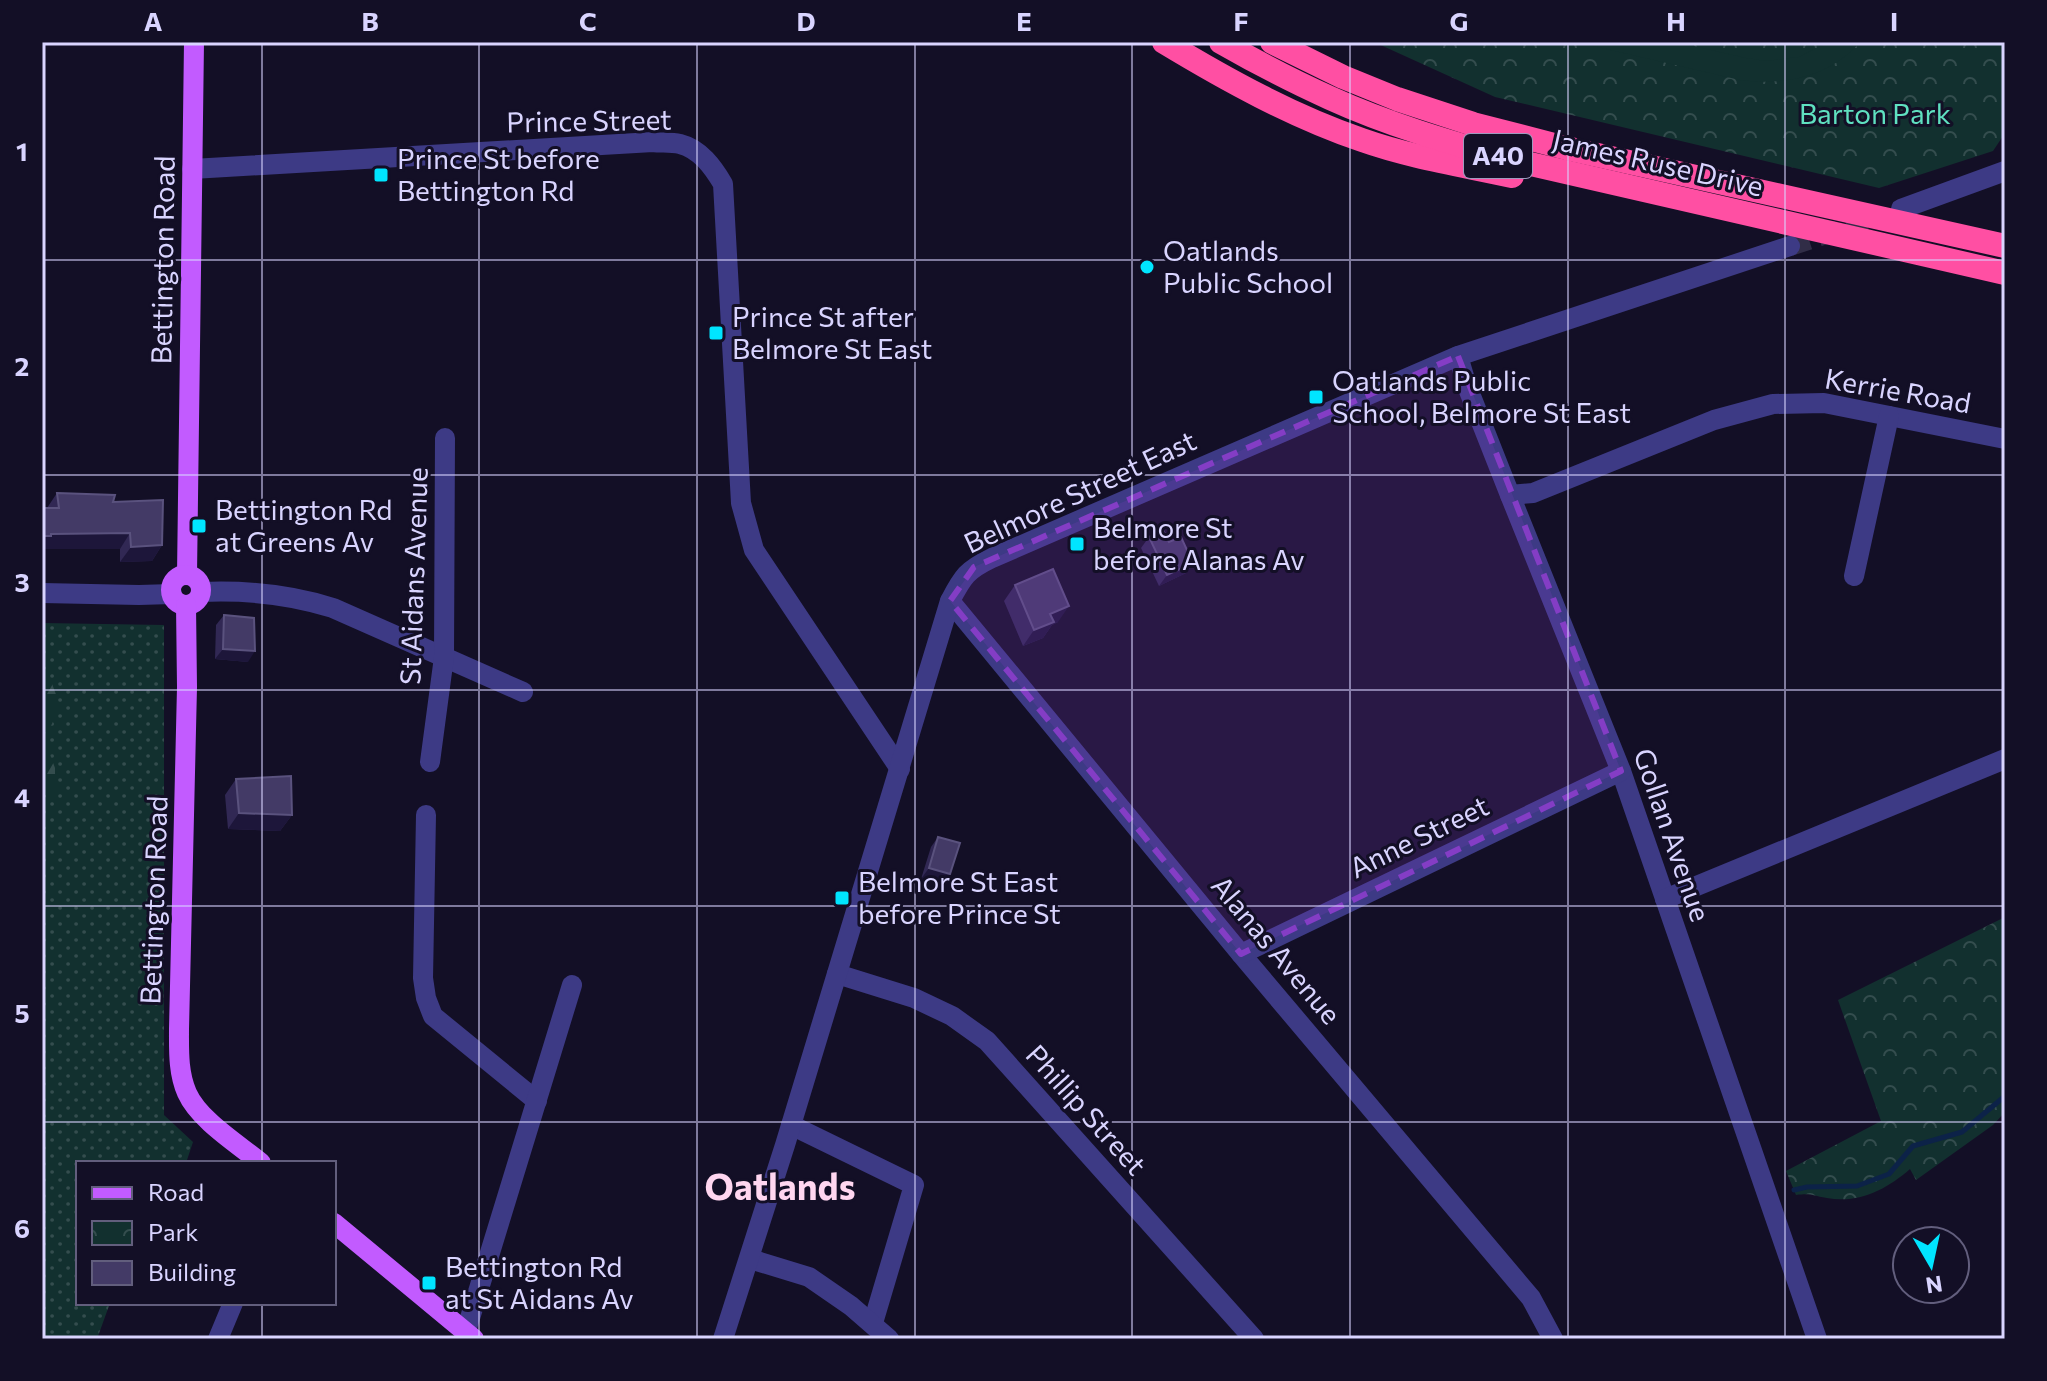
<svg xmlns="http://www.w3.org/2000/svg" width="2047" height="1381" font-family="Commissioner,sans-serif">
	<defs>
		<pattern id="grass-dots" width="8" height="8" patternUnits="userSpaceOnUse" patternTransform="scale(2)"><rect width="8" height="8" fill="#12302f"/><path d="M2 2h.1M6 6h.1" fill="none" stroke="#344d4e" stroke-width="1.8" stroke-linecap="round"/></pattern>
		<pattern id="forest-firs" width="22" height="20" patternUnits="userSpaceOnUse" patternTransform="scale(2)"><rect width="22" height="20" fill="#12302f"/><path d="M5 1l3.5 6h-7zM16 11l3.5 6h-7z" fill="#344d4e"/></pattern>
		<pattern id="park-crowns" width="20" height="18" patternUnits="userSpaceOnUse" patternTransform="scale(2)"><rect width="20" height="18" fill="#12302f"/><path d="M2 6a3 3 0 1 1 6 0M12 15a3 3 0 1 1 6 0" fill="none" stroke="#344d4e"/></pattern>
	</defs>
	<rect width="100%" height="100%" fill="#130f26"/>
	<path fill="url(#grass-dots)" d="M42 623 164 625V1115L193 1142 186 1163H78V1303H110L97 1339H42Z"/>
	<g fill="url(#forest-firs)">
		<path d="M42 677 51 681 58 700 52 724 42 737Z"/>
		<path d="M42 744H46L55 768V790L42 797Z"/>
	</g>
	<g fill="url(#park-crowns)">
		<path d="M1374 42H2005V133L1993 151 1879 188 1495 97Z"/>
		<path d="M2005 917V1112L1993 1125 1916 1180 1910 1169C1887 1189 1859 1204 1827 1198 1812 1196 1813 1193 1796 1195L1786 1171 1881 1121 1838 1000Z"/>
	</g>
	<path fill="#12302f" d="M1576 42H1676L1746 58 1765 61 1799 57 1828 42H1860C1830 77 1784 86 1740 80Z"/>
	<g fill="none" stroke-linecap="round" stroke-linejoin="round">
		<path stroke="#0c2248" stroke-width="5" d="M1794 1190 1807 1187 1857 1186 1889 1174 1913 1146 1962 1132 2005 1096"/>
		<path stroke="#312d47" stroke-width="20" stroke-dasharray="20 10" stroke-linecap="butt" d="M1790 246 1878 217"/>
		<g stroke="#3d3a85" stroke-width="20">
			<path d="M192 169 653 142C661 143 671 142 680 144 700 149 713 167 723 184L741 503 754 550 900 769"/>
			<path d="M1901 209 2005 171"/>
			<path d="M1458 356 1467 386 1510 495 1621 771 1817 1339"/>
			<path d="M1510 495 1533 493 1714 420 1773 404 1824 403 2005 439"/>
			<path d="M1854 576 1889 416"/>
			<path d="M201 592C247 590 289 594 333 608L523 692"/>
			<path d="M42 593 139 595 172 594"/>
			<path d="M950 601 1241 954 1531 1298 1553 1339"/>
			<path d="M430 762 444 657 445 438"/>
			<path d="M426 815 423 978 426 998 433 1016 537 1101"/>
			<path d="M1665 899 2005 759"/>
			<path d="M1241 954 1621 771"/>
			<path d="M837 974 914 998 952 1016 987 1041 1254 1339"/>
			<path d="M791 1125 914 1185 873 1323"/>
			<path d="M750 1259 809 1277 851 1306 889 1339"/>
			<path d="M466 1331 572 985"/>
			<path d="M218 1339 233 1303"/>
			<path d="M723 1339 785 1145 950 601C963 576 967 570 992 558L1458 356 1790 246"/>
		</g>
		<g stroke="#c25bff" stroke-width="20">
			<path d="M187 575 194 42"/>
			<circle cx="186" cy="590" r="15"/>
			<path d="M186 605 187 687 179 1029C179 1050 178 1073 187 1093 199 1120 238 1144 261 1163"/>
			<path d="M334 1223 474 1339"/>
		</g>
		<g stroke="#ff4fa3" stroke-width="24">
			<path d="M1164 42C1227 80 1292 116 1362 140 1410 157 1462 165 1512 176"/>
			<path d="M1221 42C1256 62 1292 81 1330 98 1387 124 1448 142 1509 159L2005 273"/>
			<path d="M1272 42 1343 77 1397 99 1473 124 1566 148 2005 246"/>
		</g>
	</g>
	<g fill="#312854">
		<path d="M57 493 113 502 162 545 152 561 120 562V549H42V508H47Z"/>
		<path d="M1149 537 1169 542 1193 563 1186 573 1159 586 1141 548Z"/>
		<path d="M1015 585 1058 622 1052 625 1043 638 1023 646 1004 601Z"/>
		<path d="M224 615 248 662 215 659 216 625Z"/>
		<path d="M236 779 292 815 280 831 228 829 225 795Z"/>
		<path d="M938 837 950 874 942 885 921 879 931 847Z"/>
	</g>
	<g fill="#1d163a">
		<path d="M130 533 120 549H42V536L51 534Z"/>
		<path d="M162 545 152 561 120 562 131 547Z"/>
		<path d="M1193 563 1186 573 1159 586 1167 575Z"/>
		<path d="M1069 606 1058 622 1052 625 1043 638 1023 646 1034 630 1050 614Z"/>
		<path d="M223 649 255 651 248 662 215 659Z"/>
		<path d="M239 813 292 815 280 831 228 829Z"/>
		<path d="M929 868 950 874 942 885 921 879Z"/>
	</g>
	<g fill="#433a66" stroke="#5a527e" stroke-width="2">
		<path d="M57 493 115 495 113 502 163 500 162 545 131 547 130 533 51 534V536H42V508H59Z"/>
		<path d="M1163 530 1169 542 1181 537 1193 563 1167 575 1149 537Z"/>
		<path d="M1053 569 1069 606 1050 614 1054 622 1034 630 1015 585Z"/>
		<path d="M224 615 254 618 255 651 223 649Z"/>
		<path d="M291 776 292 815 239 813 236 779Z"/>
		<path d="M938 837 960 843 950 874 929 868Z"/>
	</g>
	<path fill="#843dc5" fill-opacity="0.2" stroke="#843dc5" stroke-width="6" stroke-dasharray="16 10" stroke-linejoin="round" d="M1458 356 1621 771 1241 954 950 601 974 567Z"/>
	<path fill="none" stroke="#d9d4ff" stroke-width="2" stroke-opacity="0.55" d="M262 42V1163M479 42V1339M697 42V1339M915 42V1339M1132 42V1339M1350 42V1339M1568 42V1339M1785 42V1339M42 260H2005M42 475H2005M42 690H2005M42 906H2005M42 1122H2005M262 1303V1339"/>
	<g fill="#00e5ff" stroke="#130f26" stroke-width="3">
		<rect x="373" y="167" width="16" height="16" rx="4"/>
		<circle cx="1147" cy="267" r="8"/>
		<rect x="708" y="325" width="16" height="16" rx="4"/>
		<rect x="1308" y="389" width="16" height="16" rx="4"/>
		<rect x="191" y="518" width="16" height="16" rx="4"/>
		<rect x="1069" y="536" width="16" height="16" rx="4"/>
		<rect x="834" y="890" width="16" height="16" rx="4"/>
		<rect x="421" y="1275" width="16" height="16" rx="4"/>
	</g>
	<g text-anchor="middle" stroke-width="6" stroke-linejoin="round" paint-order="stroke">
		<rect fill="#130f26" stroke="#9e99be" stroke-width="2" x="1464" y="134" width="68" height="44" rx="6"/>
		<g font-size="26" font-weight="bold" fill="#d9d4ff">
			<text x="1498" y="165">A40</text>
		</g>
		<g font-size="28" fill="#5fe0c0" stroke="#130f26">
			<text x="1875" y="124">Barton Park</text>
		</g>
		<g font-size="28" fill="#d9d4ff" stroke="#130f26">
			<text transform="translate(589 121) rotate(-1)" y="10">Prince Street</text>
			<text transform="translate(1658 163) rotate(13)" y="10">James Ruse Drive</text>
			<text transform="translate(163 260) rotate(-89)" y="10">Bettington Road</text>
			<text transform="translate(1898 391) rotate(10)" y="10">Kerrie Road</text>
			<text transform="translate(1080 492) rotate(-25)" y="10">Belmore Street East</text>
			<text transform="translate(414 576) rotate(-88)" y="10">St Aidans Avenue</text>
			<text transform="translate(1672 835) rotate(71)" y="10">Gollan Avenue</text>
			<text transform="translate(1419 837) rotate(-26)" y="10">Anne Street</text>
			<text transform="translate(154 900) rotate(-88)" y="10">Bettington Road</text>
			<text transform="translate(1276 950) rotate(50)" y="10">Alanas Avenue</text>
			<text transform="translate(1086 1110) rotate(48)" y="10">Phillip Street</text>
		</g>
		<g font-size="28" fill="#d9d4ff" stroke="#130f26" text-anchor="start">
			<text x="397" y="169">Prince St before<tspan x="397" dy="32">Bettington Rd</tspan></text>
			<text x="1163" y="261">Oatlands<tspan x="1163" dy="32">Public School</tspan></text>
			<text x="732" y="327">Prince St after<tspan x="732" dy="32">Belmore St East</tspan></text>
			<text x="1332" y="391">Oatlands Public<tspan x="1332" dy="32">School, Belmore St East</tspan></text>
			<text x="215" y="520">Bettington Rd<tspan x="215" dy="32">at Greens Av</tspan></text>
			<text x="1093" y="538">Belmore St<tspan x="1093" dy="32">before Alanas Av</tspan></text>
			<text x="858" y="892">Belmore St East<tspan x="858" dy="32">before Prince St</tspan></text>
			<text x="445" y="1277">Bettington Rd<tspan x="445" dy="32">at St Aidans Av</tspan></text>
		</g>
		<g font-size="36" font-weight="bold" fill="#ffd6f0" stroke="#130f26">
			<text x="780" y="1200">Oatlands</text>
		</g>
	</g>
	<rect width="2047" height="1381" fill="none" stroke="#130f26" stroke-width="88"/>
	<rect x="76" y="1161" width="260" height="144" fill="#130f26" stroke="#625e7d" stroke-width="2"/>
	<rect x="92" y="1187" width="40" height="12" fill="#c25bff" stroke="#625e7d" stroke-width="2"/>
	<text x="148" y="1201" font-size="24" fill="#d9d4ff">Road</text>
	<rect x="92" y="1221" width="40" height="24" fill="url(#park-crowns)" stroke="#625e7d" stroke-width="2"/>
	<text x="148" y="1241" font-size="24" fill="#d9d4ff">Park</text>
	<rect x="92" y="1261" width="40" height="24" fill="#433a66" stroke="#625e7d" stroke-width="2"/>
	<text x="148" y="1281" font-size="24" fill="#d9d4ff">Building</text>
	<g transform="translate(1931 1265) rotate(171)"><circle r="38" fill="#130f26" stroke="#625e7d" stroke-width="2"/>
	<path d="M0-6L14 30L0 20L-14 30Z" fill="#00e5ff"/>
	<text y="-12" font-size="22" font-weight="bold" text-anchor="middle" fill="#d9d4ff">N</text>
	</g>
	<rect x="44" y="44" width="1959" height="1293" fill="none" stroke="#d9d4ff" stroke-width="3"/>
	<g font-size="26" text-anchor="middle" font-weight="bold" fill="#d9d4ff">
		<text x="153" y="31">A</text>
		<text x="370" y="31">B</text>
		<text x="588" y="31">C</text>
		<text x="806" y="31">D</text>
		<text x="1024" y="31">E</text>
		<text x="1241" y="31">F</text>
		<text x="1459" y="31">G</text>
		<text x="1676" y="31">H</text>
		<text x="1894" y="31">I</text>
		<text x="22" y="161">1</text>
		<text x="22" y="376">2</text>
		<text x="22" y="592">3</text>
		<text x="22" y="807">4</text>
		<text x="22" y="1023">5</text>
		<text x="22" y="1238">6</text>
	</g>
</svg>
